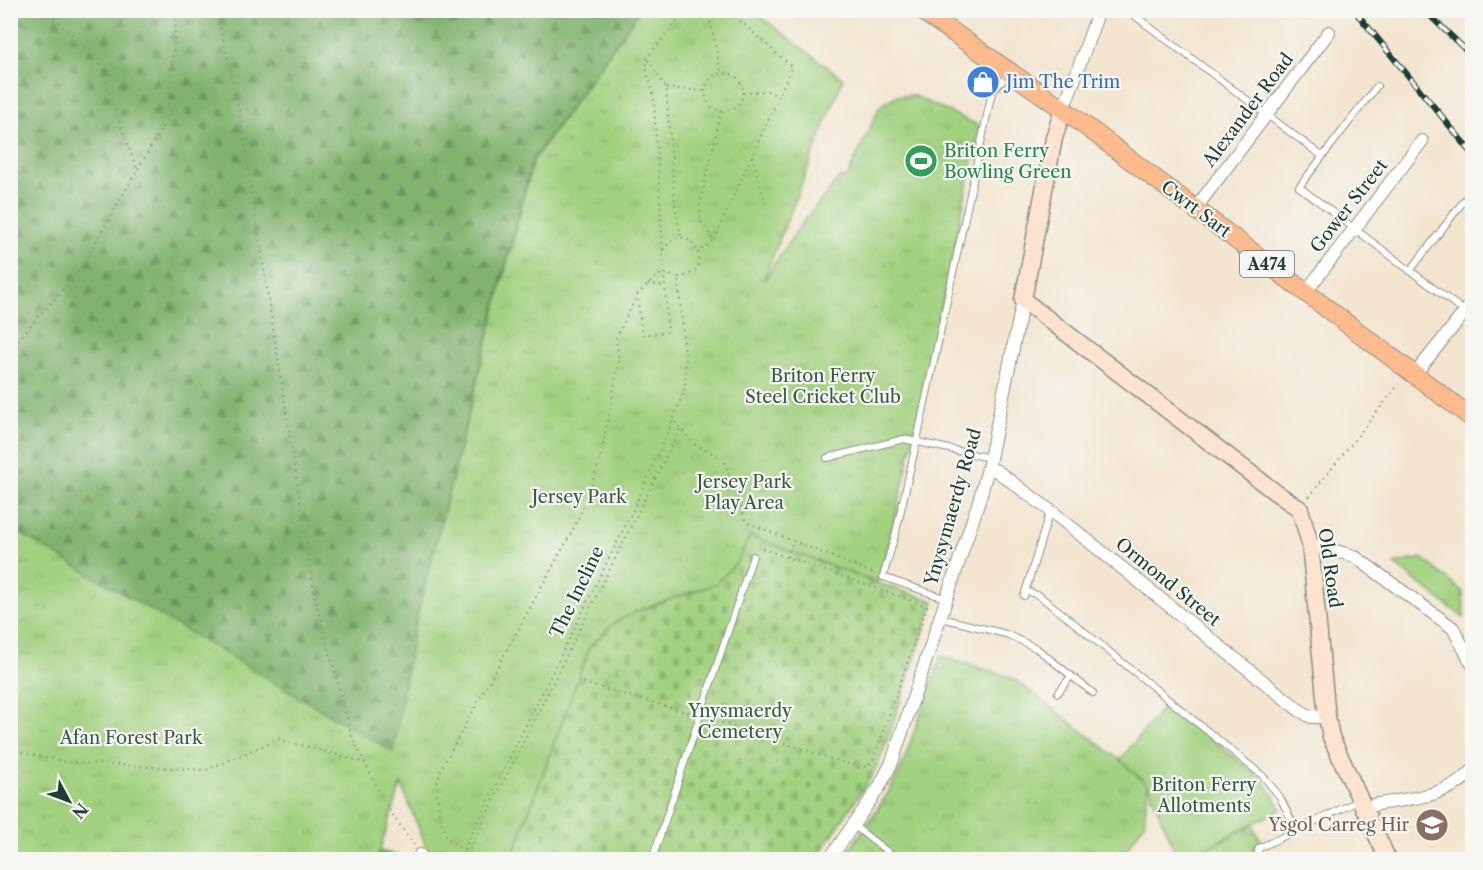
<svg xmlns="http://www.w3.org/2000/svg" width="1483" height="870" font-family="'Libre Caslon Text',serif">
	<defs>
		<pattern id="forest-firs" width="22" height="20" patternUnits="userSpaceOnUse" patternTransform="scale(1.5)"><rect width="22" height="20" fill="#81b36e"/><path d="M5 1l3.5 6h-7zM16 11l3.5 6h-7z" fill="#69935b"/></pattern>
		<pattern id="cemetery-stones" width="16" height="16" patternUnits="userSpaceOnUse" patternTransform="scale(1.5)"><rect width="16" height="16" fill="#a2d17f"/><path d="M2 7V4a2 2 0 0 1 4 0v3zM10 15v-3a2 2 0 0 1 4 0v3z" fill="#8bb46e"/></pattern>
		<pattern id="park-tufts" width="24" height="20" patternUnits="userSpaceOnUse" patternTransform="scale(1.5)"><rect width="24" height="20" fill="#a2d17f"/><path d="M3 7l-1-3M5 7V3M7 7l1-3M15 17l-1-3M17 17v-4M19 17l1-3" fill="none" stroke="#8bb46e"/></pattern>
	</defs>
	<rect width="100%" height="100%" fill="#f6f6f2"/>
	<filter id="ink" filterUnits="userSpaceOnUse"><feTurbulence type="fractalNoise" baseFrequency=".0167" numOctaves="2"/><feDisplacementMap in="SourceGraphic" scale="12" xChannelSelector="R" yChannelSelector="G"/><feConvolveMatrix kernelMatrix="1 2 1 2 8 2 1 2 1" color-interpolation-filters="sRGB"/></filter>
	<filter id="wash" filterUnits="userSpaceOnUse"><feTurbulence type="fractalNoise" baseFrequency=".008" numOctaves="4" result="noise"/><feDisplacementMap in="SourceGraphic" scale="24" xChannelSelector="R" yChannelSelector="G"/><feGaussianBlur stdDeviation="1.35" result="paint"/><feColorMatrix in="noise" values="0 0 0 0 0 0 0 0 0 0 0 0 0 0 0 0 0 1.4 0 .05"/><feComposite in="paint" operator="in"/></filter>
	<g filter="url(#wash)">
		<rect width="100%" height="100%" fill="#f3e5cf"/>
		<g fill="#a2d17f" stroke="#60875a" stroke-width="1.5">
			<path d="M1422 558 1463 592 1464 618 1394 564Z"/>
			<path d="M1166 704 1261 778 1275 798 1281 809 1185 859H1178L1148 785 1120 760Z"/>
		</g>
		<path fill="url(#forest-firs)" stroke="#507851" stroke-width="1.5" d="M10 11H639L532 161 413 633 392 760 359 846 413 859H11Z"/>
		<path fill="url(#cemetery-stones)" stroke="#60875a" stroke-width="1.5" d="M750 536 877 583 934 601 886 744 873 774 816 859 511 860 590 646 615 622 642 609 715 584 736 563Z"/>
		<g fill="url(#park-tufts)" stroke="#60875a" stroke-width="1.5">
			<path d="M639 11H753L843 79 763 281 800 226 839 178 847 177 880 106 896 96 912 95 980 126 913 440 891 536 877 583 750 536 736 563 715 584 642 609 615 622 590 646 511 859H431L401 784 377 859 11 860V528L393 752 413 633 533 161Z"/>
			<path d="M941 656 1013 678 1120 760 1148 785 1144 824 1120 859 843 860 888 793 901 769Z"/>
			<path d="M1253 825 1261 842 1253 847 1259 859 1185 860Z"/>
		</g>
	</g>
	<g filter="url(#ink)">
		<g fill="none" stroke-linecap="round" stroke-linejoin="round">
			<defs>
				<g id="lane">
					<path d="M1127 10 1322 156"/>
					<path d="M1377 86 1299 187 1472 317"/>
					<path d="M1410 271 1466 198"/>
					<path d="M827 458 904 439 990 458"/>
					<path d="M1025 591 1038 595 1064 615 1263 776 1280 797 1296 830"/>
					<path d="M1024 596 1050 511"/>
					<path d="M947 599 883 577 896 532 917 440 992 92 1009 74"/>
					<path d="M941 618 1006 634 1036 648 1093 693"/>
					<path d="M1058 693 1071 676"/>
					<path d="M853 825 898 860"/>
					<path d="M652 860 753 556"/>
					<path d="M1262 860 1258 851 1259 848 1360 800"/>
				</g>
				<g id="street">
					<path d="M1063 109 1073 83 1099 10"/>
					<path d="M1195 209 1329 32"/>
					<path d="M1305 293 1422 141"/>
					<path d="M1415 374 1472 303"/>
					<path d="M988 468 997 471 1051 511 1299 710 1311 717H1327"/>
					<path d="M1310 544 1354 556 1453 628 1472 664"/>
					<path d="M1365 809 1373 805C1406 799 1449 797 1472 771"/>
					<path d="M420 855 423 860"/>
					<path d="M829 860 880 786 892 762 979 501 988 468 1023 300"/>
				</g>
				<path id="secondary" d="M1063 109 1054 138 1023 300 1275 492 1300 509 1310 544 1327 717 1331 737 1388 860"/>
				<path id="primary" d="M921 10 1063 109 1472 418"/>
			</defs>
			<use href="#lane" stroke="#899182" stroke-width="8"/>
			<use href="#street" stroke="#899182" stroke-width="14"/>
			<use href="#secondary" stroke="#899182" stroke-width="19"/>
			<use href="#primary" stroke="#899182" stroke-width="20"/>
			<g stroke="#899182" stroke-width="2" stroke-dasharray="1.5 4.5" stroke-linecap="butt">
				<path d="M45 10 98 57 114 108 137 169"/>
				<path d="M217 10 240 116 315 597 352 737 385 804 414 845"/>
				<path d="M708 10 721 72"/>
				<path d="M648 60 666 88 675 205 681 237"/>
				<circle cx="724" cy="92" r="19"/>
				<path d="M666 88 705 91"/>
				<path d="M743 93 767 91 778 96"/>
				<path d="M721 111 700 205V220L714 240 698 252C701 269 695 275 678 277L686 364 685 388 673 420 694 444 724 459 746 522 875 574"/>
				<path d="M752 156 766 205"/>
				<path d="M714 240 792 67 728 10"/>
				<path d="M663 250 673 239 681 237 691 241 698 252"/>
				<path d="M678 277 664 274 658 275 637 295 642 335 668 332C663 262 660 192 655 122 654 113 655 103 653 94 650 81 645 72 647 58L686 10"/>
				<path d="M648 284 663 286"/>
				<path d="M10 349 79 271 167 119 177 10"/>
				<path d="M1309 497 1399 384"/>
				<path d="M787 557 793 541"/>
				<path d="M583 683 690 713"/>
				<path d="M710 719 860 768 868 766 874 758 927 606 763 549 761 550"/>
				<path d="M10 750 67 762 206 770 279 739 365 763"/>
				<path d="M464 851 448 839 439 816 437 783 441 769 574 528 590 491 601 455 619 362 616 338 637 295"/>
				<path d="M459 860 633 510 673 420"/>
				<path d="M464 860 680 429"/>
			</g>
			<use href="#lane" stroke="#fff" stroke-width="6"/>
			<use href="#street" stroke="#fff" stroke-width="12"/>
			<use href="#secondary" stroke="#fee3d1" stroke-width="16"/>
			<use href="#primary" stroke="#fcba8d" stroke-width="18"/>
			<defs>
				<g id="rail">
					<path d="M1354 10 1472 153"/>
					<path d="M1424 10 1472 56"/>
				</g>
			</defs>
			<use href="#rail" stroke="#1f3d34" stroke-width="6"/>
			<use href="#rail" stroke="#f6f6f2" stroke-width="4" stroke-dasharray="11" stroke-linecap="butt"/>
		</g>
	</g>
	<defs>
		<symbol id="shop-disc" viewBox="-11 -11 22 22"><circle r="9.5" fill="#3f7fe0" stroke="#f6f6f2"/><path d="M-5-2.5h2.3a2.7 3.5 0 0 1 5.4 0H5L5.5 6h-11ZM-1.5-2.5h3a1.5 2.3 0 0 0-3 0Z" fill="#fff"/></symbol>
		<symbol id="stadium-disc" viewBox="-11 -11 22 22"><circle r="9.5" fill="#2e9e5b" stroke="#f6f6f2"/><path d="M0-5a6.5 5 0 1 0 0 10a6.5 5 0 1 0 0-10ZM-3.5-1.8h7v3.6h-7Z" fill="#fff"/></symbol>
		<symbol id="school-disc" viewBox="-11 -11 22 22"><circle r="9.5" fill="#8d6e63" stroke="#f6f6f2"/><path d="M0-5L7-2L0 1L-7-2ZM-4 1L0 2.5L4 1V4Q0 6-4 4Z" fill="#fff"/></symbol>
	</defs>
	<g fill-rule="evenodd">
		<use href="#shop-disc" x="964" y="63" width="38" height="38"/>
		<use href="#stadium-disc" x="902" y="142" width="38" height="38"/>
		<use href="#school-disc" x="1413" y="806" width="38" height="38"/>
	</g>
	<g text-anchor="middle" stroke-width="4.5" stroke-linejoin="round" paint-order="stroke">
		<rect fill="#f6f6f2" stroke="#60746d" stroke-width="1.5" x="1240" y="251" width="54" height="26" rx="4.5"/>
		<g font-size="16" font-weight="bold" fill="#1f3d34">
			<text x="1267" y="270">A474</text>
		</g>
		<g font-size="18" fill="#366cbe" stroke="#f6f6f2" text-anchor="start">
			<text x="1006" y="88">Jim The Trim</text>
		</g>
		<g font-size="18" fill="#1f3d34" stroke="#f6f6f2">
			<text transform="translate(1248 110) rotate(-53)" y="6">Alexander Road</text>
			<text transform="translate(1349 206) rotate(-52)" y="6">Gower Street</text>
			<text transform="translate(1196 209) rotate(37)" y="6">Cwrt Sart</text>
			<text transform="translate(953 507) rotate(-74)" y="6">Ynysymaerdy Road</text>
			<text transform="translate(1330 568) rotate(82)" y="6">Old Road</text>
			<text transform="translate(1168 582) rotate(39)" y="6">Ormond Street</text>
			<text transform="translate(577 592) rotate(-64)" y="6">The Incline</text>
		</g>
		<g font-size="18" fill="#27864d" stroke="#f6f6f2" text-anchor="start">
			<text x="944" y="157">Briton Ferry<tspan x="944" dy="21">Bowling Green</tspan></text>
		</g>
		<g font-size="18" fill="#395b43" stroke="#f6f6f2">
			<text x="823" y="382">Briton Ferry<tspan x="823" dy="21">Steel Cricket Club</tspan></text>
			<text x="744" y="488">Jersey Park<tspan x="744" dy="21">Play Area</tspan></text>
			<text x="579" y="503">Jersey Park</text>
			<text x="740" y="717">Ynysmaerdy<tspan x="740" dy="21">Cemetery</tspan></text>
			<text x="131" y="744">Afan Forest Park</text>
			<text x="1204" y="791">Briton Ferry<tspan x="1204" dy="21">Allotments</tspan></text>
		</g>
		<g font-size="18" fill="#785e54" stroke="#f6f6f2" text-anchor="end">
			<text x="1409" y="831">Ysgol Carreg Hir</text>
		</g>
	</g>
	<rect width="1483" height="870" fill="none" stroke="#f6f6f2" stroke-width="36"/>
	<g transform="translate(69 801) rotate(131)" stroke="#f6f6f2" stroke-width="4.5" paint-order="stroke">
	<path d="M0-4.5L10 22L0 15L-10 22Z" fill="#1f3d34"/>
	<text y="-9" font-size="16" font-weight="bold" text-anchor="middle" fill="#1f3d34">N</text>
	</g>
</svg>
